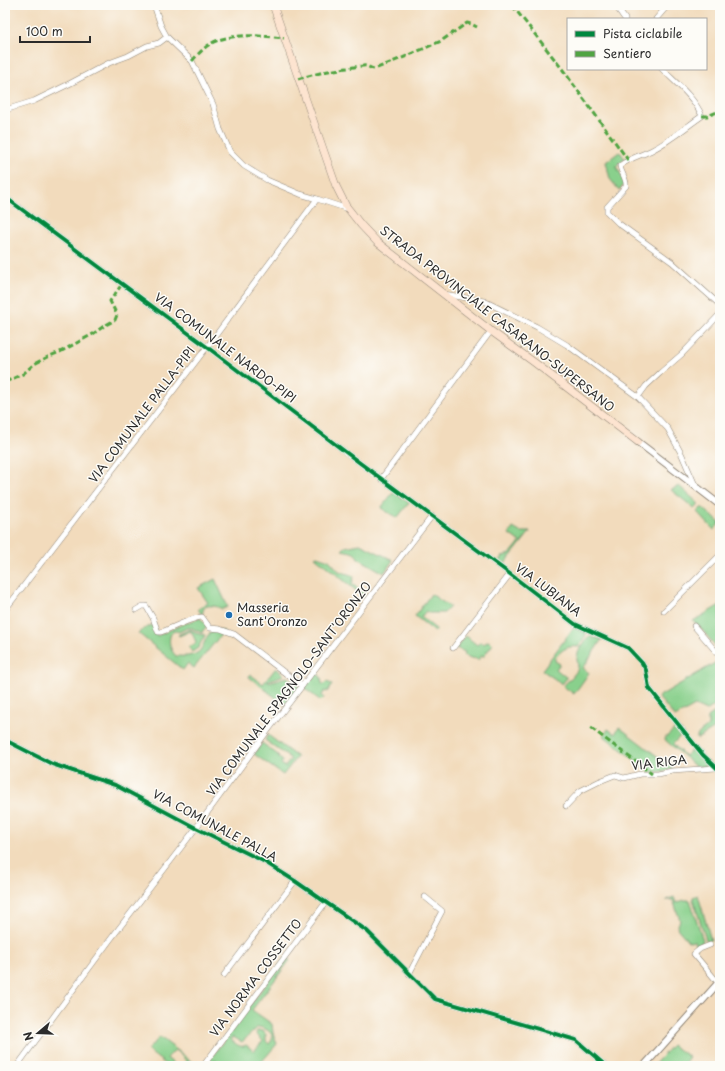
<svg xmlns="http://www.w3.org/2000/svg" width="725" height="1071" font-family="'Playpen Sans',sans-serif">
	<rect width="100%" height="100%" fill="#fdfcf7"/>
	<filter id="ink" filterUnits="userSpaceOnUse"><feTurbulence type="fractalNoise" baseFrequency=".025" numOctaves="2"/><feDisplacementMap in="SourceGraphic" scale="8" xChannelSelector="R" yChannelSelector="G"/><feConvolveMatrix kernelMatrix="1 2 1 2 8 2 1 2 1" color-interpolation-filters="sRGB"/></filter>
	<filter id="wash" filterUnits="userSpaceOnUse"><feTurbulence type="fractalNoise" baseFrequency=".012" numOctaves="4" result="noise"/><feDisplacementMap in="SourceGraphic" scale="16" xChannelSelector="R" yChannelSelector="G"/><feGaussianBlur stdDeviation="0.9" result="paint"/><feColorMatrix in="noise" values="0 0 0 0 0 0 0 0 0 0 0 0 0 0 0 0 0 1.4 0 .05"/><feComposite in="paint" operator="in"/></filter>
	<g filter="url(#wash)">
		<rect width="100%" height="100%" fill="#f2dbbc"/>
		<g fill="#89d08c" stroke="#5a7e5c" fill-rule="evenodd">
			<path d="M619 152H620L625 159 616 166 623 178 624 185 619 190 610 179 606 162Z"/>
			<path d="M679 486 698 503V505L694 509 690 505 671 490Z"/>
			<path d="M395 492 409 503 397 518 381 508 392 494Z"/>
			<path d="M701 508H703L720 523 714 530 697 512Z"/>
			<path d="M513 528 520 532H530L503 566 500 564V561L503 556 510 554 520 542 509 534Z"/>
			<path d="M360 544 393 560 384 573 358 558C355 551 349 552 342 550L345 547Z"/>
			<path d="M317 556 329 560 339 571 354 576V577L352 584 366 594 364 597 315 557Z"/>
			<path d="M215 579 228 607 222 609C217 606 208 604 204 608 203 610 203 612 202 615L198 609 208 603 198 588Z"/>
			<path d="M431 594 450 607 444 613H429L426 611 421 617 437 630 435 632 415 616Z"/>
			<path d="M720 605V647L718 649 698 625 696 624 693 621Z"/>
			<path d="M200 618 208 627 203 630 202 633 192 628H187L179 632 176 631 172 632C167 640 170 650 176 656 181 656 187 657 192 655 210 651 199 627 224 631L194 668 188 663 183 670 138 633 144 629 154 624 157 636 181 625Z"/>
			<path d="M574 627 586 632 585 637 578 647C568 645 561 650 555 658V661L560 664 556 669 567 678 562 684 542 670Z"/>
			<path d="M188 630H192L199 634 205 635 198 648 192 652 190 649 188 647 195 644 196 642 191 631 179 636 178 635Z"/>
			<path d="M466 636 477 645 481 642 484 644 488 641 493 644 483 657 481 656 478 660 474 658 473 659 464 655 465 652 456 648Z"/>
			<path d="M590 636 591 637 602 639 583 668 589 673 574 694 563 686C568 681 576 674 578 668 578 664 577 662 577 658 577 651 585 641 590 636Z"/>
			<path d="M720 660V702L706 711 695 706 675 717 658 697Z"/>
			<path d="M276 668 284 675 267 681 269 682 287 677 300 686 285 705 249 677 250 674 263 684Z"/>
			<path d="M316 673 321 677 322 684H324L327 681 332 685 327 692 325 691 322 695 324 698 321 701 304 688Z"/>
			<path d="M720 709V725L697 739C696 733 704 730 708 726V717L709 716Z"/>
			<path d="M619 727 674 769 659 772H650L604 736 608 729 615 734Z"/>
			<path d="M677 727 683 733 673 744 685 756 694 748 703 759 712 766 696 767 664 739Z"/>
			<path d="M268 735 297 757 283 775 254 754 262 743 278 755 279 758 283 761 281 764 285 767 291 759 265 740Z"/>
			<path d="M698 895 711 940 708 941 706 940 693 899V897Z"/>
			<path d="M674 897 676 903 684 900H690L703 940 702 943 697 944V948L695 941H693L691 942 688 941 677 928 680 920 673 900H666Z"/>
			<path d="M285 958 290 960 252 1010 272 1024 273 1033 277 1044 258 1066H225L215 1060 214 1062 219 1066H205ZM258 1027C266 1028 278 1034 269 1044L266 1041V1035L263 1031 258 1030 256 1033 257 1035 263 1041 254 1051 246 1045C240 1049 235 1043 230 1039L233 1037 242 1042Z"/>
			<path d="M160 1037 197 1066H188C187 1059 180 1055 175 1050L167 1058 176 1066H168L147 1050Z"/>
			<path d="M672 1045 689 1057 682 1066H653Z"/>
		</g>
	</g>
	<g filter="url(#ink)">
		<g fill="none" stroke-linecap="round" stroke-linejoin="round">
			<defs>
				<g id="minor">
					<path d="M154 5 161 26 167 37"/>
					<path d="M615 5 625 19"/>
					<path d="M656 19 668 5"/>
					<path d="M662 69C676 83 694 97 702 116 686 127 670 141 652 150 642 155 630 158 621 165L620 166C621 173 627 179 626 186L607 207V212L618 223 672 262 720 305"/>
					<path d="M5 110 34 101 69 84 109 63 128 56 147 46 159 43 167 37 192 61 213 104 220 129 230 152 244 166 267 180 300 194 317 199"/>
					<path d="M5 197 207 347 360 463 510 574 575 624 628 648 642 663 646 670 649 688 703 755 720 771"/>
					<path d="M444 294 484 301 537 327 567 345 638 397"/>
					<path d="M381 479 491 331"/>
					<path d="M695 485 682 455 668 429 638 397 646 386 660 373 682 354 720 314"/>
					<path d="M5 610 207 347 317 199 348 209"/>
					<path d="M136 610 143 606H146L153 618 158 632H161C172 628 191 618 202 617L210 628 220 629 234 634 302 686"/>
					<path d="M664 611 720 555"/>
					<path d="M694 626 720 656"/>
					<path d="M453 648 510 574"/>
					<path d="M5 740 52 764 115 785 196 828 265 862 295 881 367 931 435 999 576 1040 606 1066"/>
					<path d="M566 806 580 791 600 781 615 775 624 778 640 774H658L672 771 716 768 720 765"/>
					<path d="M710 945 700 949 694 954 720 985"/>
					<path d="M409 974 442 911 425 897"/>
					<path d="M224 975 295 881"/>
					<path d="M17 1066 110 940 196 828 263 737 432 516"/>
					<path d="M203 1066 326 902"/>
				</g>
				<g id="tertiary">
					<path d="M638 442 720 505"/>
					<path d="M644 1066 720 981"/>
				</g>
				<path id="secondary" d="M273 5 336 186 346 206 361 225 377 242 491 331 535 363 638 442"/>
			</defs>
			<use href="#minor" stroke="#8e8374" stroke-width="6"/>
			<use href="#tertiary" stroke="#8e8374" stroke-width="8"/>
			<use href="#secondary" stroke="#8e8374" stroke-width="8"/>
			<use href="#minor" stroke="#fff" stroke-width="5"/>
			<use href="#tertiary" stroke="#fff" stroke-width="6"/>
			<use href="#secondary" stroke="#fde4d0" stroke-width="7"/>
			<g stroke="#51a443" stroke-width="3" stroke-dasharray="6 3" stroke-linecap="butt">
				<path d="M512 5 563 70 628 160"/>
				<path d="M192 61C199 53 206 45 216 41 237 33 262 36 284 38"/>
				<path d="M298 79C314 74 331 70 348 68 353 67 358 66 363 66 368 65 370 69 375 69L407 56 441 41 467 23 471 24 477 27"/>
				<path d="M702 116H707L720 111"/>
				<path d="M5 382 23 374 34 364 50 356 60 352 93 334 104 326 115 320 117 315 110 301 122 284"/>
				<path d="M591 728 652 774"/>
			</g>
			<defs>
				<g id="cycleway">
					<path d="M5 197 207 347 360 463 510 574 575 624 628 648 642 663 646 670 649 688 703 755 720 771"/>
					<path d="M5 740 52 764 115 785 196 828 265 862 295 881 367 931 435 999 576 1040 606 1066"/>
				</g>
			</defs>
			<use href="#cycleway" stroke="#fdfcf7" stroke-width="6"/>
			<use href="#cycleway" stroke="#00873e" stroke-width="4"/>
		</g>
	</g>
	<circle fill="#1f6fb2" stroke="#fdfcf7" stroke-width="1.5" cx="229" cy="615" r="4"/>
	<g text-anchor="middle" stroke-width="3" stroke-linejoin="round" paint-order="stroke">
		<g font-size="12" fill="#2b2b2b" stroke="#fdfcf7">
			<text transform="translate(497 319) rotate(38)" y="4">STRADA PROVINCIALE CASARANO-SUPERSANO</text>
			<text transform="translate(225 348) rotate(37)" y="4">VIA COMUNALE NARDO-PIPI</text>
			<text transform="translate(142 415) rotate(-53)" y="4">VIA COMUNALE PALLA-PIPI</text>
			<text transform="translate(548 590) rotate(37)" y="4">VIA LUBIANA</text>
			<text transform="translate(289 689) rotate(-53)" y="4">VIA COMUNALE SPAGNOLO-SANT'ORONZO</text>
			<text transform="translate(659 763) rotate(-7)" y="4">VIA RIGA</text>
			<text transform="translate(215 826) rotate(28)" y="4">VIA COMUNALE PALLA</text>
			<text transform="translate(256 978) rotate(-53)" y="4">VIA NORMA COSSETTO</text>
		</g>
		<g font-size="12" fill="#2b2b2b" stroke="#fdfcf7" text-anchor="start">
			<text x="237" y="612">Masseria<tspan x="237" dy="14">Sant'Oronzo</tspan></text>
		</g>
	</g>
	<rect width="725" height="1071" fill="none" stroke="#fdfcf7" stroke-width="20"/>
	<rect x="567" y="18" width="140" height="52" fill="#fdfcf7" stroke="#a9a8a5"/>
	<rect x="575" y="31" width="20" height="6" fill="#00873e" stroke="#a9a8a5"/>
	<text x="603" y="38" font-size="12" fill="#2b2b2b">Pista ciclabile</text>
	<rect x="575" y="51" width="20" height="6" fill="#51a443" stroke="#a9a8a5"/>
	<text x="603" y="58" font-size="12" fill="#2b2b2b">Sentiero</text>
	<g transform="translate(38 1033) rotate(251)" stroke="#fdfcf7" stroke-width="3" paint-order="stroke">
	<path d="M0-3L7 15L0 10L-7 15Z" fill="#2b2b2b"/>
	<text y="-6" font-size="11" font-weight="bold" text-anchor="middle" fill="#2b2b2b">N</text>
	</g>
	<path d="M20 36v6h70v-6" fill="none" stroke="#2b2b2b" stroke-width="2"/>
	<text x="26" y="36" font-size="12" fill="#2b2b2b" stroke="#fdfcf7" stroke-width="3" paint-order="stroke">100 m</text>
</svg>
